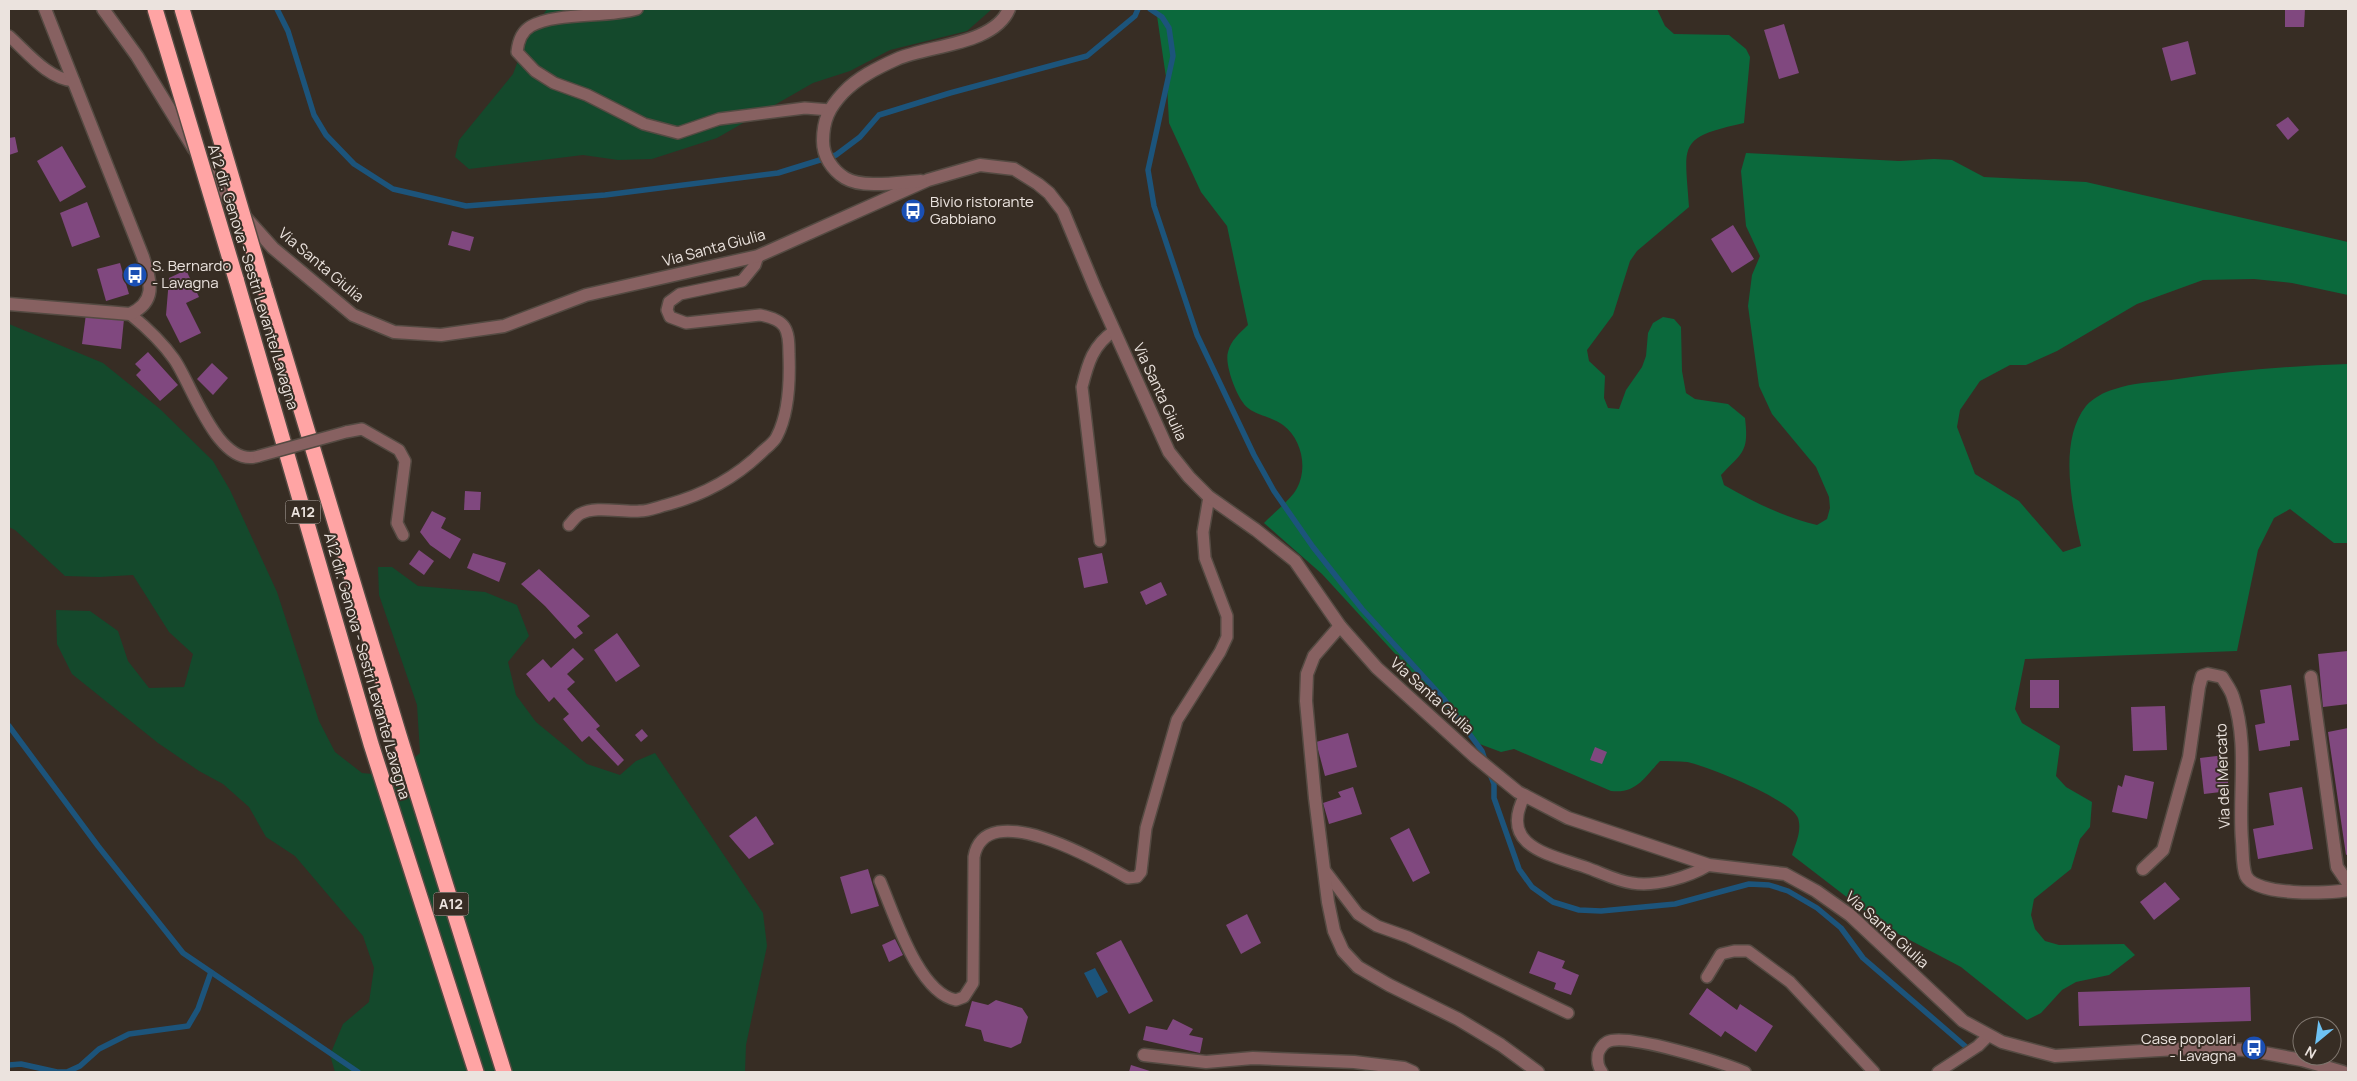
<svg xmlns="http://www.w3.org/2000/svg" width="2357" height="1081" font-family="Manrope,sans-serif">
	<rect width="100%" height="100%" fill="#372d24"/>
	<g fill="#14492c">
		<path d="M547 9H992L967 31 890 50 850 71 813 83 717 138 652 159 618 160 583 155 469 169 455 157 459 140 513 74 525 42Z"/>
		<path d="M9 324 103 363 160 409 213 461 230 490 277 592 319 721 335 752 362 773 393 776 420 753 417 705 379 595 378 567H392L418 586 485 592 517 605 529 636 508 662 516 695 536 722 587 764 620 775 636 761 655 753 763 913 767 946 746 1045 745 1072H335L330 1055 343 1024 369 1002 374 968 363 936 295 856 266 837 249 807 223 784 199 771 158 743 72 674 57 644 56 610 90 611 118 631 128 661 149 688 184 687 193 654 169 632 133 575 99 577 65 576 15 530 9 527Z"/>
	</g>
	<path fill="#0b693c" d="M1156 9H1657L1665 26 1674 34 1729 35 1746 49 1750 57 1744 123C1676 138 1685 144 1689 207L1637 251 1630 261 1613 315 1587 350 1589 361 1605 376 1604 398 1608 408 1619 409 1626 390 1642 367 1646 356 1648 333 1653 323 1663 317 1674 319 1681 327 1682 371 1686 393 1695 399 1728 404 1745 418C1749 452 1743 452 1721 475L1724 485C1752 501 1785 518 1817 525L1827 519 1830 508 1829 497 1816 467 1772 414 1759 386 1748 306 1752 275 1760 256 1746 226 1741 171 1746 153 1899 161 1934 159 1952 160 1984 177 2086 182 2348 242V295L2292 283 2254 279 2203 280 2137 304 2057 351 2026 365H2010L1980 381 1960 410 1957 427 1975 474 2019 501 2063 552 2081 546C2072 506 2058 441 2086 406 2093 398 2104 392 2115 389 2132 383 2153 382 2171 380 2230 371 2289 366 2348 364V543H2334L2290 509 2274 518 2258 550 2237 651 2025 659 2015 709 2022 723 2060 746 2056 776 2066 787 2092 802 2090 827 2080 839 2071 869 2034 899 2031 915 2035 929 2045 941 2059 945 2124 944 2135 955 2109 975 2076 982 2062 990 2041 1013 2027 1020 1961 967 1887 928 1792 855C1796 842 1802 831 1798 818 1792 800 1707 766 1687 762 1678 761 1669 761 1660 761 1644 778 1636 794 1611 791L1514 749 1501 752 1477 743 1322 574 1264 523C1274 513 1285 504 1294 493 1309 472 1303 440 1283 425 1273 417 1258 416 1248 408 1238 401 1224 365 1228 352 1231 340 1239 334 1248 325L1227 226 1201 192 1169 123 1167 84Z"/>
	<path fill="#1c547b" d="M1095 968 1108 992 1097 998 1084 973Z"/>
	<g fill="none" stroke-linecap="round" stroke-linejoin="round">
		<g stroke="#1c547b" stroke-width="5.5">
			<path d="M277 9 288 31 314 115 326 135 354 164 393 189 466 206 605 195 778 173 836 155 860 137 879 115 950 93 1087 56 1135 16 1138 9"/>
			<path d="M1150 9 1162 17 1169 28 1173 56 1148 170 1154 206 1197 335 1254 455 1274 491 1313 547 1362 609 1444 699 1482 751 1486 763"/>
			<path d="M9 726 98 846 183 953 358 1072"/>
			<path d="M1490 774 1494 784V798L1519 869 1532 887 1553 902 1579 910 1601 911 1675 904 1749 884 1769 885 1788 891 1817 908 1841 928 1863 958 1965 1046"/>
			<path d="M9 1065 21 1064 57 1072H67L80 1066 99 1049 129 1034 188 1026 198 1009 211 972"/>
		</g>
	</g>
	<g fill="#80487f">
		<path d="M2285 9H2305L2304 27H2285Z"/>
		<path d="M1784 24 1799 73 1779 79 1764 30Z"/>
		<path d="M2188 41 2196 74 2171 81 2162 48Z"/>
		<path d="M2288 117 2299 130 2288 140 2276 125Z"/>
		<path d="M15 137 18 152 9 155V138Z"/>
		<path d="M62 146 86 187 60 202 37 161Z"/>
		<path d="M87 202 100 237 72 247 60 213Z"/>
		<path d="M1733 225 1754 259 1732 273 1711 239Z"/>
		<path d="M452 231 474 237 470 251 448 245Z"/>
		<path d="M120 263 129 294 106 301 97 269Z"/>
		<path d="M186 270 199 297 186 303 201 333 180 343 166 315 168 291 169 278Z"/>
		<path d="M86 314 124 319 121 349 82 344Z"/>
		<path d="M148 352 178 385 160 401 136 375 141 370 135 364Z"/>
		<path d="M212 363 228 378 213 395 197 379Z"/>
		<path d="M465 491 481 492 480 510H464Z"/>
		<path d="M432 511 446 518 441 528 461 539 450 559 430 545 420 532Z"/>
		<path d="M419 550 434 561 424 575 409 564Z"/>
		<path d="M473 553 506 563 499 582 467 568Z"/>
		<path d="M1102 553 1108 583 1084 588 1078 558Z"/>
		<path d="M539 569 590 616 577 626 583 633 575 639 545 606 521 584Z"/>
		<path d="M1161 582 1167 595 1146 605 1140 592Z"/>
		<path d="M617 633 640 666 616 682 594 650Z"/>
		<path d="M573 648 584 659 567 674 575 682 567 689 600 726 596 729 624 760 618 766 589 736 582 742 563 719 569 714 554 697 549 702 526 674 543 659 551 668Z"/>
		<path d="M2348 651V704L2323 707 2318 654Z"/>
		<rect x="2030" y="680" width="29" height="28"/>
		<path d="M2291 685 2299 740 2290 741V746L2259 751 2255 725 2265 723 2260 690Z"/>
		<path d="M2165 706 2167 750 2133 751 2131 707Z"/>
		<path d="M2348 728V854L2346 855 2328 732Z"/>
		<path d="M642 729 648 736 641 742 635 735Z"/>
		<path d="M1348 733 1357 767 1325 776 1316 742Z"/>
		<path d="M1595 747 1607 752 1602 764 1590 760Z"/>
		<path d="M2225 755 2229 791 2204 794 2200 758Z"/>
		<path d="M2125 775 2154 782 2147 819 2112 812 2118 785 2122 787Z"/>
		<path d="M1353 787 1362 814 1329 824 1323 803 1341 797 1338 792Z"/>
		<path d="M2302 787 2313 849 2258 859 2253 829 2274 825 2269 793Z"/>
		<path d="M756 816 774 844 749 859 729 836Z"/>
		<path d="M1409 828 1430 873 1413 882 1390 838Z"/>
		<path d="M868 869 879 906 851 914 840 877Z"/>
		<path d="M2165 882 2180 899 2154 920 2140 902Z"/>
		<path d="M1247 914 1261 943 1241 954 1226 925Z"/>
		<path d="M895 939 903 955 889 962 882 945Z"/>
		<path d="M1121 940 1153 1001 1129 1014 1096 953Z"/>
		<path d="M1538 951 1565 961 1562 968 1579 975 1571 995 1554 989 1556 983 1529 973Z"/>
		<path d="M2250 987 2251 1021 2079 1026 2078 992Z"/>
		<path d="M1707 988 1737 1010 1740 1004 1773 1026 1756 1052 1725 1031 1721 1037 1689 1014Z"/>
		<path d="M996 1000 1022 1008 1028 1017 1021 1043 1011 1048 984 1041 981 1030 965 1026 972 1001 988 1005Z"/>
		<path d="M1173 1019 1193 1029 1189 1035 1203 1038 1200 1053 1143 1040 1146 1026 1167 1030Z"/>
		<path d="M1131 1065 1153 1072H1129Z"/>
	</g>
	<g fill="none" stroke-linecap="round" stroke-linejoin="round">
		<defs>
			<g id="service">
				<path d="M637 9C608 18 556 12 531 26 522 31 518 42 517 52L535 71 554 83 587 95 644 124 678 133 719 119 805 108 830 110"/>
				<path d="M9 36C27 52 48 79 74 81"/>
				<path d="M130 314C146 327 162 342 174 359 192 384 218 470 259 456"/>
				<path d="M346 432 362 429 399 450 405 461 397 523 403 535"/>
				<path d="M569 525C572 522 576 516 580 514 596 505 623 513 640 511 649 511 658 507 666 505 704 495 736 478 764 450 769 446 775 441 777 436 789 413 790 379 789 354 789 328 786 320 760 315L686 323 670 317 667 310 669 302 680 294 742 281 755 265 758 256"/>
				<path d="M1100 541 1082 387C1088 363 1093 345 1114 331"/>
				<path d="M1525 795C1498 846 1548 854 1585 867 1600 872 1616 881 1632 883 1656 887 1689 877 1709 865"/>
				<path d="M1326 872 1358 914 1377 926 1408 937 1568 1013"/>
				<path d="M880 881C894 913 918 993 956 1000L964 997 973 983 974 857C985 795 1100 862 1128 878L1137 877 1141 872 1146 828 1177 720 1220 652 1227 637V616L1205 558 1203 532 1209 497"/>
				<path d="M1707 977 1721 954 1734 951H1748L1790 982 1874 1072"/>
				<path d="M1602 1072C1598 1067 1597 1061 1598 1054 1599 1050 1603 1044 1607 1042 1626 1032 1723 1063 1745 1072"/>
				<path d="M1938 1072 1978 1046 1988 1036"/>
			</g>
			<g id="minor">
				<path d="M1340 626 1314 656 1307 674 1306 701 1315 798 1328 902 1334 931 1343 951 1358 967 1389 985 1458 1019 1501 1045 1538 1072"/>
				<path d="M2311 677 2337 867 2348 883"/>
				<path d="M2143 869 2163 850 2189 757 2199 687 2202 676 2208 674 2222 677C2226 684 2231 690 2233 697 2249 744 2238 794 2242 841 2243 852 2242 866 2246 876 2256 896 2328 894 2348 890"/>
				<path d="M1144 1055 1206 1062 1253 1058 1354 1062 1404 1068 1413 1072"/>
			</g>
			<g id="tertiary">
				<path d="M103 9 137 56 194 149"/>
				<path d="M206 168 213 181 273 248 353 315 394 332 441 335 504 326 586 295 758 256 928 180 980 165 1014 169 1038 184 1049 193 1063 211 1095 288 1169 452 1189 477 1209 497 1256 530 1295 561 1340 626 1377 668 1474 756 1518 792 1568 818 1709 865 1785 874 1816 891 1850 915 1963 1021 2002 1042 2055 1056 2195 1048 2248 1050 2302 1060 2343 1072"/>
				<path d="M921 181C901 182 863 189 845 178 832 170 823 156 823 141 823 120 829 108 843 93 857 78 877 68 897 59 929 45 994 45 1009 9"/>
				<path d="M9 304 130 314C158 301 150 281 143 257L45 9"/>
			</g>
			<g id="motorway">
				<path d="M236 279 371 744 476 1072"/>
				<path d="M265 290 399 735 504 1072"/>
			</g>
		</defs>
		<use href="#service" stroke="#544a42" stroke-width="14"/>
		<use href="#minor" stroke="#544a42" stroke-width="15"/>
		<use href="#tertiary" stroke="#544a42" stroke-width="15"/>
		<use href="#motorway" stroke="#544a42" stroke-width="18"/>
		<use href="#service" stroke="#876161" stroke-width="11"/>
		<use href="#minor" stroke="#876161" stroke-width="12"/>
		<use href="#tertiary" stroke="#876161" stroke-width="12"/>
		<use href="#motorway" stroke="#ffa4a4" stroke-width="15"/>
		<defs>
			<path id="service-bridge" d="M259 456 346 432"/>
			<g id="motorway-bridge">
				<path d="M155 9 236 279"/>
				<path d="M182 9 265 290"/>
			</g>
		</defs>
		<use href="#service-bridge" stroke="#544a42" stroke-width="14" stroke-linecap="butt"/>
		<use href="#motorway-bridge" stroke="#544a42" stroke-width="18" stroke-linecap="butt"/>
		<use href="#service-bridge" stroke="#876161" stroke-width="11"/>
		<use href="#motorway-bridge" stroke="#ffa4a4" stroke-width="15"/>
	</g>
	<defs>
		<symbol id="bus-disc" viewBox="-11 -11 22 22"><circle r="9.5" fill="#1a4fb4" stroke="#372d24"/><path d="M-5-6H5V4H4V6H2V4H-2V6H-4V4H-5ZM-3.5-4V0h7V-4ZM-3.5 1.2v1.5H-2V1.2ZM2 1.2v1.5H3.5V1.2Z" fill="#fff"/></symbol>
	</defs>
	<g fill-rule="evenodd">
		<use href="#bus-disc" x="899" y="197" width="28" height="28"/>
		<use href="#bus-disc" x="121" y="261" width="28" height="28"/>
		<use href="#bus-disc" x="2240" y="1034" width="28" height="28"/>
	</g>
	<g text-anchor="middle" stroke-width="4" stroke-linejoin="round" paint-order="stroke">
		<g fill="#372d24" stroke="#b5aca6" stroke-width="1">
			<rect x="285.5" y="500.5" width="35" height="23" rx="4"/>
			<rect x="433.5" y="892.5" width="35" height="23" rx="4"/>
		</g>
		<g font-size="14" font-weight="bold" fill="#ebe3de">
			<text x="303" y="517">A12</text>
			<text x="451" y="909">A12</text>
		</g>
		<g font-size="15" fill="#ebe3de" stroke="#372d24" text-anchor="start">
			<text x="930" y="207">Bivio ristorante<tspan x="930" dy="17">Gabbiano</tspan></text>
			<text x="152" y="271">S. Bernardo<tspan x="152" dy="17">- Lavagna</tspan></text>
			<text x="2236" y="1044" text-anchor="end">Case popolari<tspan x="2236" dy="17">- Lavagna</tspan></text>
		</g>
		<g font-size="15" fill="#ebe3de" stroke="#372d24">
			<text transform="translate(714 248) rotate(-15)" y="5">Via Santa Giulia</text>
			<text transform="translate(321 265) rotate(40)" y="5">Via Santa Giulia</text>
			<text transform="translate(253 277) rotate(73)" y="5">A12 dir. Genova - Sestri Levante/Lavagna</text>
			<text transform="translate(1160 392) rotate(65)" y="5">Via Santa Giulia</text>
			<text transform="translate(367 666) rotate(74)" y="5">A12 dir. Genova - Sestri Levante/Lavagna</text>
			<text transform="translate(1432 696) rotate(42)" y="5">Via Santa Giulia</text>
			<text transform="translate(2223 776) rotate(-92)" y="5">Via del Mercato</text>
			<text transform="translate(1887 930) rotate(42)" y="5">Via Santa Giulia</text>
		</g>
	</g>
	<rect width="2357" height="1081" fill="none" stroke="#ebe3de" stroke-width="20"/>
	<g transform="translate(2317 1041) rotate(209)"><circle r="24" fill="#372d24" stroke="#7f766e"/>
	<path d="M0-4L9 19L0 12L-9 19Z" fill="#6ec2f3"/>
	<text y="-8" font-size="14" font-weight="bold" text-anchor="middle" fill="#ebe3de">N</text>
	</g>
</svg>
